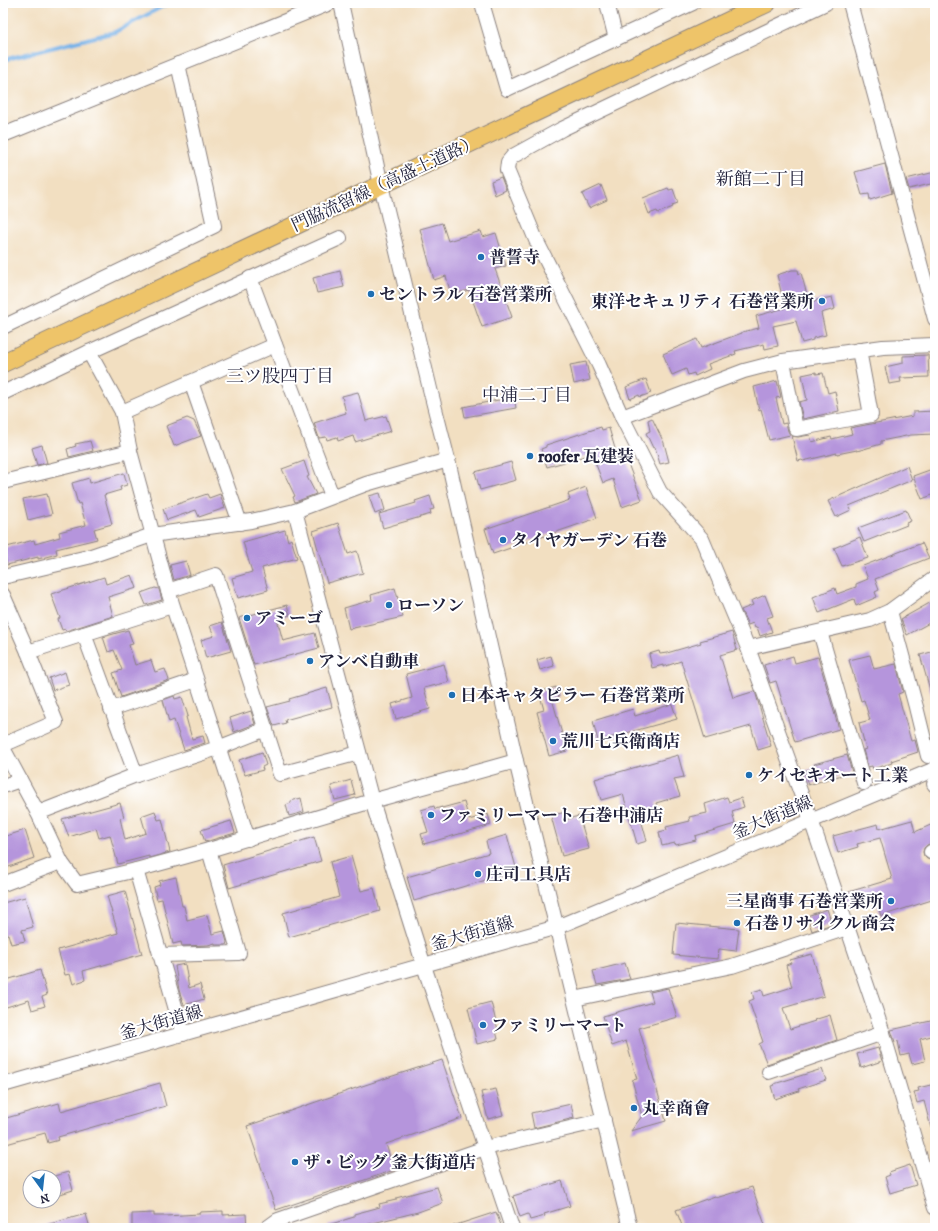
<svg xmlns="http://www.w3.org/2000/svg" width="938" height="1231" font-family="'IM FELL DW Pica','Noto Serif JP',serif">
	<rect width="100%" height="100%" fill="#fff"/>
	<filter id="ink" filterUnits="userSpaceOnUse"><feTurbulence type="fractalNoise" baseFrequency=".025" numOctaves="2"/><feDisplacementMap in="SourceGraphic" scale="8" xChannelSelector="R" yChannelSelector="G"/><feConvolveMatrix kernelMatrix="1 2 1 2 8 2 1 2 1" color-interpolation-filters="sRGB"/></filter>
	<filter id="wash" filterUnits="userSpaceOnUse"><feTurbulence type="fractalNoise" baseFrequency=".012" numOctaves="4" result="noise"/><feDisplacementMap in="SourceGraphic" scale="16" xChannelSelector="R" yChannelSelector="G"/><feGaussianBlur stdDeviation="0.9" result="paint"/><feColorMatrix in="noise" values="0 0 0 0 0 0 0 0 0 0 0 0 0 0 0 0 0 1.4 0 .05"/><feComposite in="paint" operator="in"/></filter>
	<g filter="url(#wash)">
		<rect width="100%" height="100%" fill="#f2dfc1"/>
		<g fill="none" stroke-linecap="round" stroke-linejoin="round">
			<path stroke="#77b2e8" stroke-width="4" d="M3 60 115 32 169 3"/>
		</g>
		<g id="blocks">
			<g fill="#b595dc">
				<path d="M885 164 892 193 870 200 869 194 862 195 855 172Z"/>
				<path d="M935 172V183L909 189 906 179Z"/>
				<path d="M501 177 506 190 495 195 491 181Z"/>
				<path d="M601 185 607 200 589 208 582 194Z"/>
				<path d="M668 188 669 190 673 189 678 203 672 205 673 207 658 213 657 211 649 214 643 198Z"/>
				<path d="M442 223 448 241 481 231 483 237 496 233 506 266 495 269 512 317 482 327 469 290 451 295 446 276 434 280 420 229Z"/>
				<path d="M792 270H798L799 274 801 273 809 302 832 297 835 309 821 313 826 335 813 338V340L802 343 796 321 773 326 778 346 765 349 764 344 735 351 736 354 708 364 710 369 695 376 694 373 688 375 686 369 672 375 663 354 697 339 701 348 742 333V332L759 328 756 316 785 308 777 275Z"/>
				<path d="M340 271 344 287 317 293 313 278Z"/>
				<path d="M928 355 929 377 900 378 901 382 889 384 885 367 903 363V356Z"/>
				<path d="M586 362 590 380 574 384 570 365Z"/>
				<path d="M816 372V374L823 373 828 393 835 391 839 411 803 419 799 402 807 400 802 375Z"/>
				<path d="M646 379 651 393 640 397 639 395 630 399 626 387Z"/>
				<path d="M777 381 781 397 776 398 782 424 786 423 788 431 790 435 769 440 761 409 759 410 754 387Z"/>
				<path d="M358 392 366 421 386 416 391 431 355 442 353 436 338 441 337 437 327 440 326 437 319 438 314 423 346 413 342 396Z"/>
				<path d="M514 397 516 408 465 417 463 407Z"/>
				<path d="M935 411V434L911 435 881 441V444L857 451V450L837 454V453L803 461 802 460 798 461 792 436 798 437 810 435 812 442 831 437 832 439 852 434 850 428 913 416V412Z"/>
				<path d="M187 418 194 421 201 436 174 446 166 426Z"/>
				<path d="M652 418 664 443 669 462 660 464 655 447 653 448 646 433 650 431 648 420Z"/>
				<path d="M601 427 602 430 609 428 618 459 625 456 642 500 622 507 613 479 603 483 592 454 547 467 541 449 546 447V445Z"/>
				<path d="M90 441 93 451 69 457 67 449 76 446 75 444Z"/>
				<path d="M42 445 47 463 37 465 32 448Z"/>
				<path d="M304 461 309 476 307 477 316 494 295 502 293 497 295 496 282 469Z"/>
				<path d="M511 462 516 480 480 490 475 472Z"/>
				<path d="M907 466 912 480 849 506 851 510 836 517 828 501Z"/>
				<path d="M935 468V494L922 499 913 476Z"/>
				<path d="M124 473 127 485 120 487 121 490 104 495 112 524 94 529 97 539 56 549 57 554 38 559V557L7 565 3 548 34 540 35 544 60 537 59 532 86 525 80 503 78 504 72 483 89 478 90 483Z"/>
				<path d="M586 487 597 518 493 554 485 529 570 500 568 494Z"/>
				<path d="M380 493 385 510 375 514 369 496Z"/>
				<path d="M47 494 52 514 28 520 23 499Z"/>
				<path d="M207 494 209 498 220 494 225 508 199 517 196 510 167 520 163 509Z"/>
				<path d="M430 496 434 509 430 510 431 514 383 528 379 514 416 503 415 501Z"/>
				<path d="M906 510 911 521 906 523 907 525 864 542 858 528Z"/>
				<path d="M338 523 348 554 357 551 363 573 327 583 313 531Z"/>
				<path d="M285 530 288 541 291 539 297 558 262 568 268 590 238 598 232 578 252 572 243 542Z"/>
				<path d="M860 537 868 558 842 566 834 548Z"/>
				<path d="M922 543 929 558 875 579 879 590 875 592 877 597 856 606 854 599 819 613 813 597 835 588 837 594 856 587V584L868 579 863 566Z"/>
				<path d="M186 561 190 575 174 580 170 565Z"/>
				<path d="M132 575 137 588 108 597 113 616 66 631 65 629 62 630 58 619 60 618 51 594 104 577 106 584Z"/>
				<path d="M155 588 159 589 162 600 146 605 141 593Z"/>
				<path d="M395 588 403 617 349 629 344 608 372 600 371 595Z"/>
				<path d="M765 595 773 616 767 618 772 632 760 636 757 627 755 628 753 623 748 625 741 610 753 605 751 601Z"/>
				<path d="M935 600V620L907 635 901 619Z"/>
				<path d="M287 605 290 615 277 619 283 641 315 633 319 648 254 665 239 618Z"/>
				<path d="M222 622 231 651 206 658 201 640 214 636 210 626Z"/>
				<path d="M128 630 133 644 129 645 135 665 151 660 155 672 165 669 169 680 121 697 113 673 122 670 114 650 108 652 103 637Z"/>
				<path d="M732 632 737 650 720 655 733 698 755 691 771 746 758 750 751 726 705 739 681 661 663 667V665L652 668 649 654 659 651 660 654 667 653 701 643 700 641Z"/>
				<path d="M935 651V696L932 697 920 655Z"/>
				<path d="M870 655 874 669 896 664 903 692 898 694 911 741 915 740 918 752 891 761 892 763 873 769 872 766 868 767 863 750 866 749 859 723 870 720 864 700 861 701 849 660Z"/>
				<path d="M551 656 554 666 540 670 537 660Z"/>
				<path d="M793 656 795 663 818 657 839 729 795 742 776 681 770 683 764 665Z"/>
				<path d="M444 664 449 682 424 688 430 709 396 719 392 704 412 698 406 674Z"/>
				<path d="M65 672 69 685 53 690 49 678Z"/>
				<path d="M556 687 559 697 552 699 567 751 549 756 537 712 544 710 539 692Z"/>
				<path d="M327 688 332 707 285 720 286 723 274 726 267 707 290 701 289 699Z"/>
				<path d="M174 696 175 699 182 697 188 716 186 717 192 739 203 736 205 743 184 750 174 720 169 722 163 700Z"/>
				<path d="M672 704 677 719 598 741 593 721 633 709 635 716Z"/>
				<path d="M251 711 255 724 234 732 230 718Z"/>
				<path d="M262 752 266 765 262 767 263 770 245 775 239 760Z"/>
				<path d="M678 755 684 777 674 779 680 796 656 803 659 811 640 816 647 841 637 844 623 794 601 800 595 779Z"/>
				<path d="M847 755 852 772 808 785 804 771 815 768 814 764Z"/>
				<path d="M351 780 355 795 335 800 331 786Z"/>
				<path d="M727 797 729 802 741 798 744 807 732 811 735 824 695 836 696 840 676 845 675 843 662 846 659 832 667 830 666 827 690 821 689 817 707 813 705 804Z"/>
				<path d="M301 798 304 812 289 816 286 805 291 803V801Z"/>
				<path d="M464 802 469 820 488 814 491 825 424 844 421 834 428 832 421 810 434 806 435 809 442 807V808Z"/>
				<path d="M120 803 124 817 120 818 125 840 146 833 141 816 155 811 158 820 162 819 170 852 149 858V856L118 864 110 835 99 838 96 828 69 837 62 819Z"/>
				<path d="M565 812 567 819 579 816 589 849 562 856 551 816Z"/>
				<path d="M912 820 915 832 935 823V842L927 845 924 848 923 852 924 856 927 859 931 860H935V899L881 916 875 897 849 905 845 893 892 879 880 838 857 844 858 847 838 853 833 836 878 824 879 829Z"/>
				<path d="M231 821 235 833 205 842 201 830Z"/>
				<path d="M25 830 34 858 3 869V837Z"/>
				<path d="M507 835 517 871 414 901 407 877 489 853 486 841Z"/>
				<path d="M314 837 321 861 229 888 223 865Z"/>
				<path d="M351 856 361 891 374 888 380 911 289 937 283 913 339 897 330 862Z"/>
				<path d="M176 877 182 906H184L187 920 207 915 212 934 224 931 227 942 226 945H215V943L208 945 182 946 181 942 173 944 162 899 157 900 154 887 160 885 159 881Z"/>
				<path d="M125 891 142 954 83 971 85 980 73 984 70 974 65 975 58 950 118 933 107 896Z"/>
				<path d="M25 897 33 927 22 930 25 941 11 944 8 934 3 936V903Z"/>
				<path d="M827 909 832 924 812 931 807 916Z"/>
				<path d="M676 923 739 929 736 951 719 949 718 959 673 955Z"/>
				<path d="M812 954 824 996 783 1008 790 1029 815 1021 814 1020 830 1015 837 1040 767 1064 759 1044 763 1042 749 1001 754 999 752 992 762 989 764 996 792 987 786 965 791 963 790 960Z"/>
				<path d="M625 963 630 979 597 985 593 971Z"/>
				<path d="M185 964 189 988 200 984 204 999 184 1005 179 990 175 966Z"/>
				<path d="M40 970 47 995 42 997 45 1006 32 1010 29 1000 3 1008V981Z"/>
				<path d="M668 988 677 1017 639 1028 666 1121 631 1131 642 1116 632 1080 637 1079 626 1041 612 1046 603 1016 653 1002 650 992Z"/>
				<path d="M491 1002 498 1030 496 1031 498 1039 477 1044 468 1008Z"/>
				<path d="M935 1020V1035L920 1039 925 1061 912 1064 909 1054 901 1056 898 1041 895 1042 891 1030Z"/>
				<path d="M878 1048 882 1061 861 1068 857 1054Z"/>
				<path d="M442 1060 462 1118 386 1144 394 1170 276 1210 247 1126 359 1087Z"/>
				<path d="M822 1069 826 1080 798 1089 799 1091 775 1099 771 1086 775 1085 774 1084Z"/>
				<path d="M160 1083 166 1106 58 1137 59 1140 48 1143 45 1133 3 1145V1119L59 1103 61 1111Z"/>
				<path d="M935 1084V1127L931 1128 924 1101 917 1103 914 1092 919 1091 918 1088Z"/>
				<path d="M496 1089 503 1115 488 1119 481 1092Z"/>
				<path d="M571 1104 574 1118 534 1128 531 1113Z"/>
				<path d="M910 1165 916 1185 890 1193 885 1177 890 1175 889 1172Z"/>
				<path d="M68 1172 73 1190 54 1196V1176Z"/>
				<path d="M562 1181 570 1206 544 1214 545 1216 530 1220 528 1214 520 1217 513 1196Z"/>
				<path d="M437 1187 443 1203 418 1212 365 1225 366 1228H328V1225L354 1217V1214L380 1207 379 1204 396 1200V1198Z"/>
				<path d="M752 1187 766 1228H683L676 1210 715 1196 716 1198Z"/>
				<path d="M223 1211V1215L246 1214 247 1228H228V1225L195 1227 196 1228H132V1214L154 1213V1216H166L199 1214V1212Z"/>
				<path d="M496 1212 502 1228H453V1226Z"/>
				<path d="M86 1214 90 1228H46V1225Z"/>
			</g>
		</g>
	</g>
	<g filter="url(#ink)">
		<use href="#blocks" fill-opacity="0" stroke="#8a807e" stroke-width="1"/>
		<g fill="none" stroke-linecap="round" stroke-linejoin="round">
			<defs>
				<g id="minor">
					<path d="M341 3 381 185 430 389 448 460 516 761 630 1228"/>
					<path d="M482 3 507 89 693 3"/>
					<path d="M607 3 616 39"/>
					<path d="M826 3 562 129 513 156 508 162 507 170 536 240 599 365 622 417 660 492 702 539 748 648 791 767 811 820 883 1033 935 1208"/>
					<path d="M850 3 935 319"/>
					<path d="M3 135 330 3"/>
					<path d="M250 278 332 496"/>
					<path d="M3 327 214 226 178 64"/>
					<path d="M89 352 122 412 130 451 168 591 248 839"/>
					<path d="M783 361 796 429 871 415 859 350"/>
					<path d="M191 382 240 523"/>
					<path d="M3 393 89 352 340 238"/>
					<path d="M122 412 275 345"/>
					<path d="M622 417 744 371 783 361 883 347 935 345"/>
					<path d="M3 482 130 451"/>
					<path d="M295 511 372 801 424 966 512 1228"/>
					<path d="M3 577 88 557 152 535 251 521 295 511 366 484 448 460"/>
					<path d="M168 591 216 575 280 774 359 753"/>
					<path d="M3 595 28 652 84 634 136 775"/>
					<path d="M890 611 916 707 928 756"/>
					<path d="M820 632 864 783"/>
					<path d="M84 634 172 606"/>
					<path d="M748 648 870 620 890 611 935 578"/>
					<path d="M111 709 196 680"/>
					<path d="M266 729 218 748 136 775 38 813 61 862 77 884 136 870 209 850 372 801 516 761"/>
					<path d="M3 745 56 722 28 652"/>
					<path d="M3 748 38 813"/>
					<path d="M934 784 935 785"/>
					<path d="M3 786 20 780"/>
					<path d="M931 852 935 850"/>
					<path d="M136 870 183 1034"/>
					<path d="M3 884 61 862"/>
					<path d="M160 955 239 953 209 850"/>
					<path d="M574 999 732 966 847 928"/>
					<path d="M769 1072 883 1033"/>
					<path d="M3 1085 557 927 935 769"/>
					<path d="M267 1228 278 1220 485 1148 604 1120"/>
				</g>
				<path id="major" d="M3 363 767 3"/>
			</defs>
			<use href="#minor" stroke="#8a807e" stroke-width="16"/>
			<use href="#major" stroke="#8a807e" stroke-width="20"/>
			<use href="#minor" stroke="#fff" stroke-width="14"/>
			<use href="#major" stroke="#eec469" stroke-width="18"/>
		</g>
	</g>
	<g fill="#1f6fb2" stroke="#fff" stroke-width="1.5">
		<circle cx="481" cy="257" r="4"/>
		<circle cx="371" cy="294" r="4"/>
		<circle cx="822" cy="301" r="4"/>
		<circle cx="530" cy="456" r="4"/>
		<circle cx="503" cy="540" r="4"/>
		<circle cx="389" cy="605" r="4"/>
		<circle cx="247" cy="618" r="4"/>
		<circle cx="310" cy="661" r="4"/>
		<circle cx="452" cy="695" r="4"/>
		<circle cx="553" cy="741" r="4"/>
		<circle cx="749" cy="775" r="4"/>
		<circle cx="431" cy="815" r="4"/>
		<circle cx="478" cy="874" r="4"/>
		<circle cx="891" cy="901" r="4"/>
		<circle cx="737" cy="923" r="4"/>
		<circle cx="483" cy="1025" r="4"/>
		<circle cx="634" cy="1108" r="4"/>
		<circle cx="295" cy="1162" r="4"/>
	</g>
	<g text-anchor="middle" stroke-width="4" stroke-linejoin="round" paint-order="stroke">
		<g font-size="17" fill="#22223b" stroke="#fff">
			<text transform="translate(385 183) rotate(-25)" y="6">門脇流留線（高盛土道路）</text>
			<text transform="translate(772 817) rotate(-23)" y="6">釜大街道線</text>
			<text transform="translate(472 933) rotate(-16)" y="6">釜大街道線</text>
			<text transform="translate(161 1022) rotate(-16)" y="6">釜大街道線</text>
		</g>
		<g font-size="17" font-weight="bold" fill="#22223b" stroke="#fff" text-anchor="start">
			<text x="489" y="263">普誓寺</text>
			<text x="379" y="300">セントラル 石巻営業所</text>
			<text x="814" y="307" text-anchor="end">東洋セキュリティ 石巻営業所</text>
			<text x="538" y="462">roofer 瓦建装</text>
			<text x="511" y="546">タイヤガーデン 石巻</text>
			<text x="397" y="611">ローソン</text>
			<text x="255" y="624">アミーゴ</text>
			<text x="318" y="667">アンベ自動車</text>
			<text x="460" y="701">日本キャタピラー 石巻営業所</text>
			<text x="561" y="747">荒川七兵衛商店</text>
			<text x="757" y="781">ケイセキオート工業</text>
			<text x="439" y="821">ファミリーマート 石巻中浦店</text>
			<text x="486" y="880">庄司工具店</text>
			<text x="883" y="907" text-anchor="end">三星商事 石巻営業所</text>
			<text x="745" y="929">石巻リサイクル商会</text>
			<text x="491" y="1031">ファミリーマート</text>
			<text x="642" y="1114">丸幸商會</text>
			<text x="303" y="1168">ザ・ビッグ 釜大街道店</text>
		</g>
		<g font-size="18" fill="#22223b" stroke="#fff">
			<text x="761" y="185">新館二丁目</text>
			<text x="280" y="382">三ツ股四丁目</text>
			<text x="527" y="401">中浦二丁目</text>
		</g>
	</g>
	<rect width="938" height="1231" fill="none" stroke="#fff" stroke-width="16"/>
	<g transform="translate(42 1189) rotate(165)"><circle r="19" fill="#ffffff" stroke="#a7a7b1"/>
	<path d="M0-3L7 15L0 10L-7 15Z" fill="#1f6fb2"/>
	<text y="-6" font-size="11" font-weight="bold" text-anchor="middle" fill="#22223b">N</text>
	</g>
</svg>
